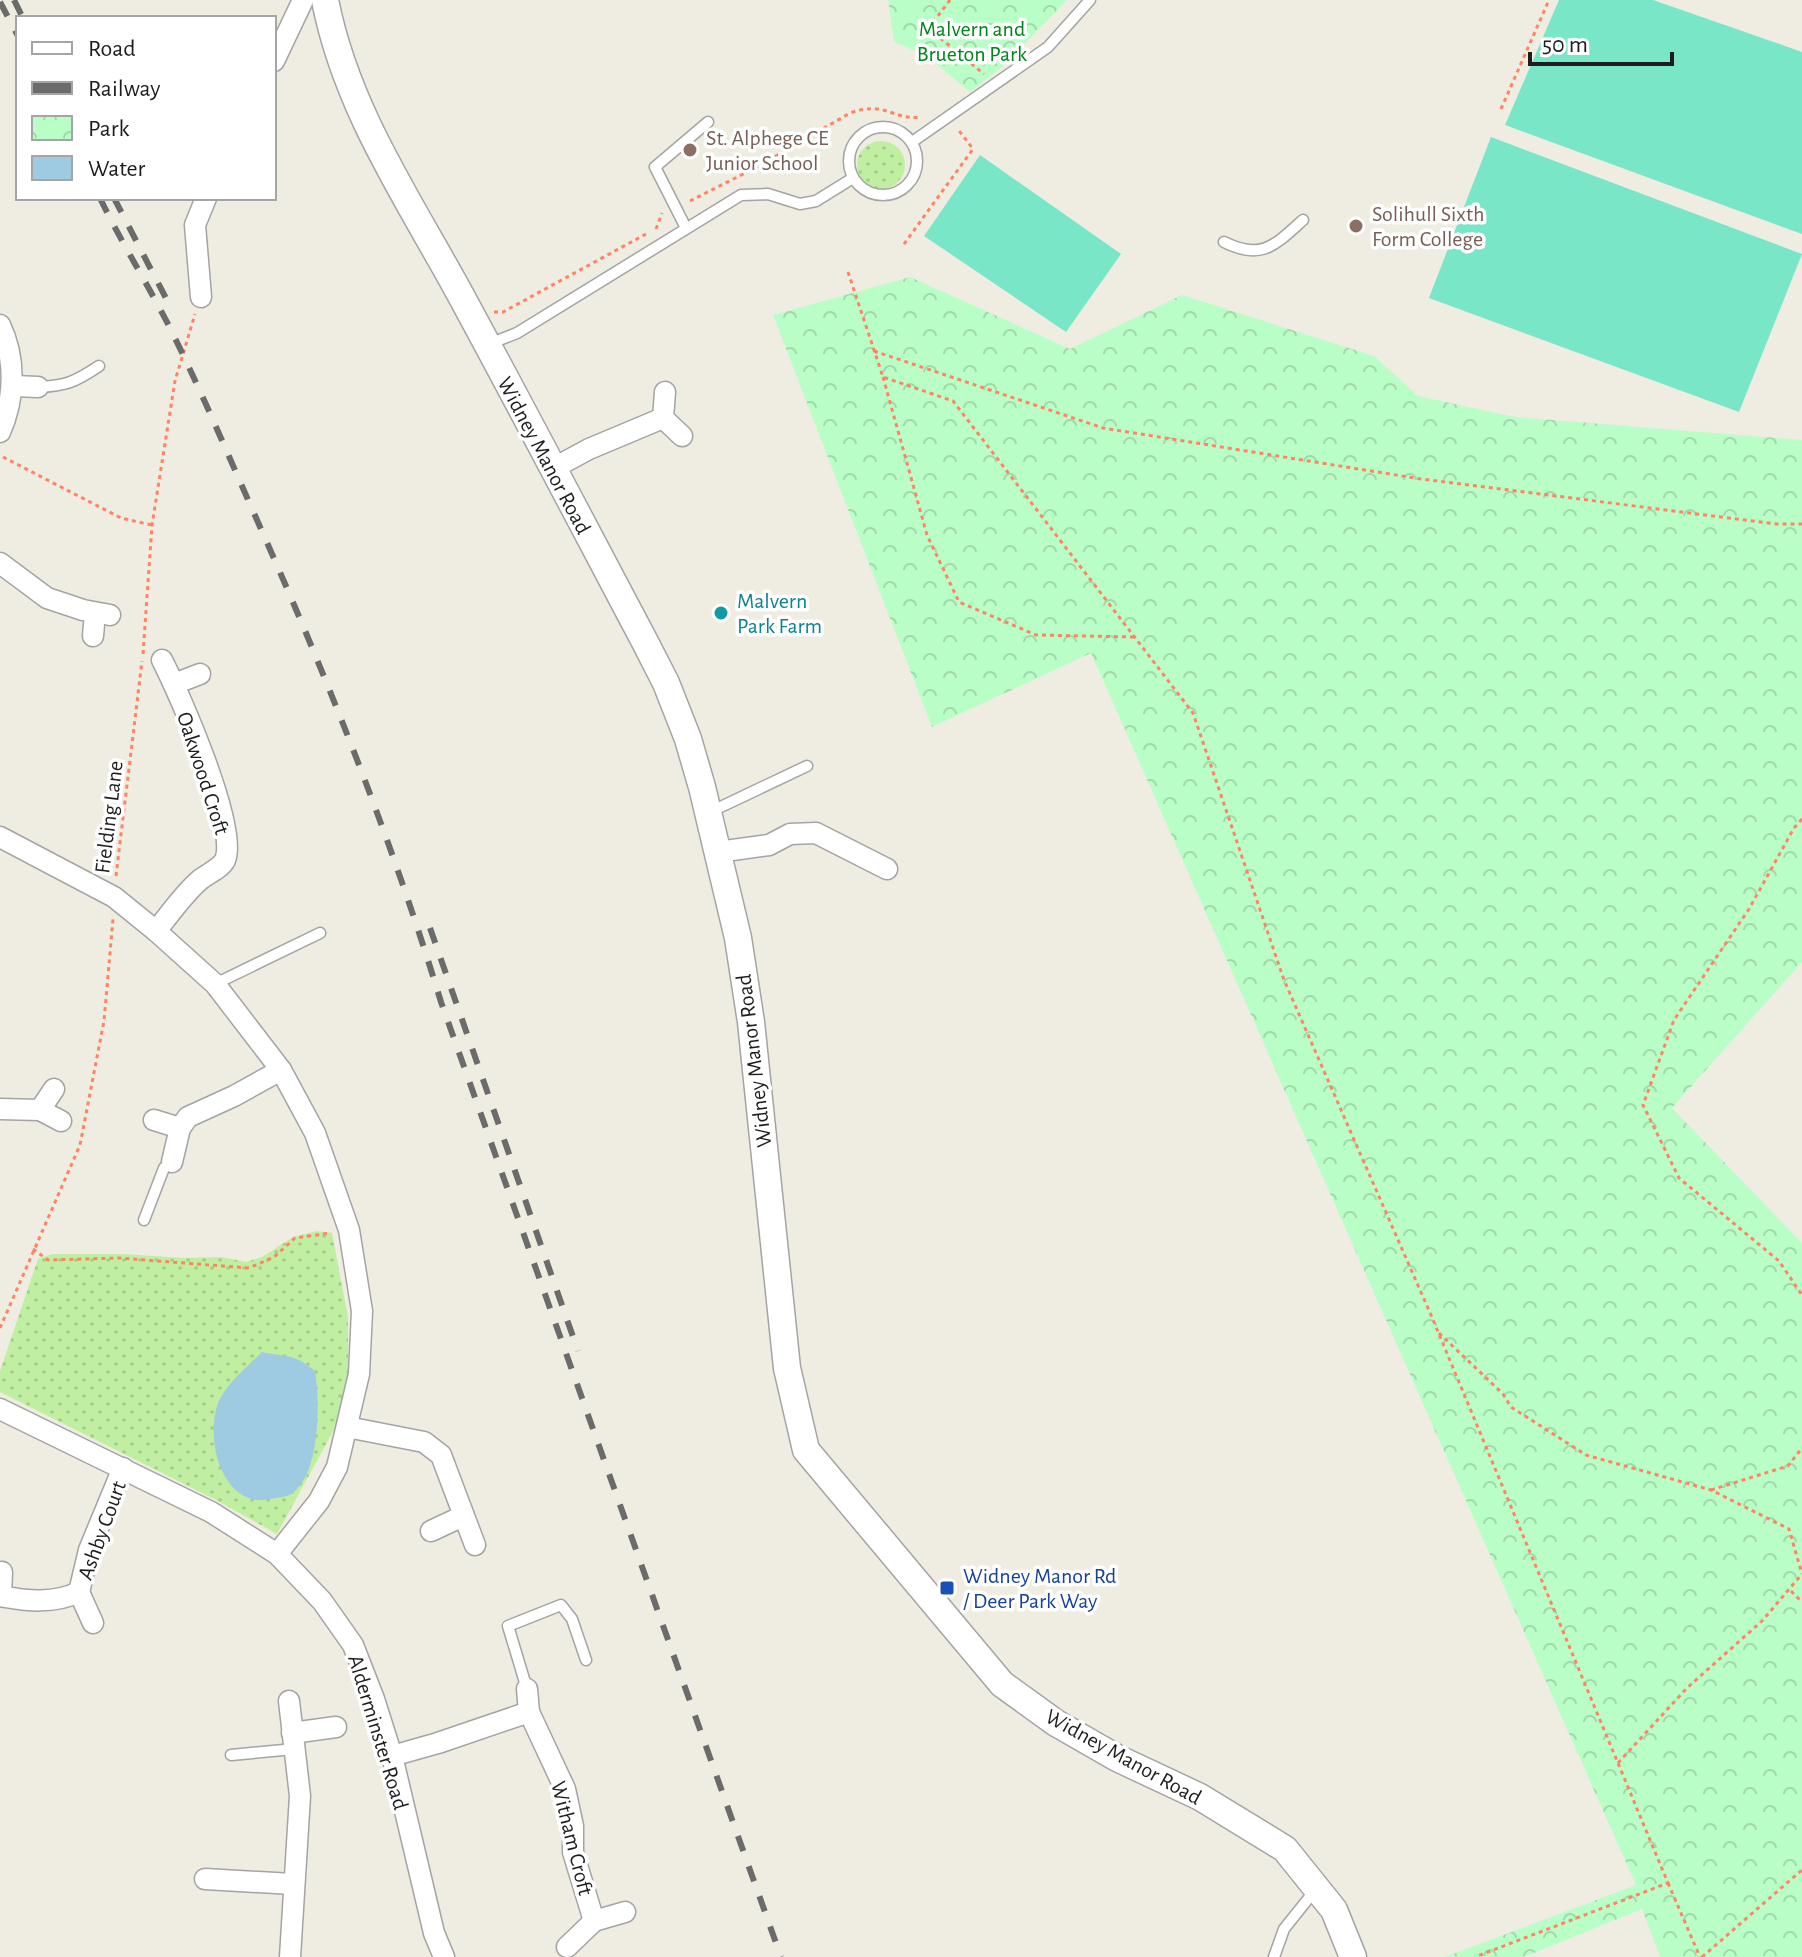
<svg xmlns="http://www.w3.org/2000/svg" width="1802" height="1957" font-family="'Alegreya Sans',sans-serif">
	<defs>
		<pattern id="grass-dots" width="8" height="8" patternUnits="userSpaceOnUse" patternTransform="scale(2)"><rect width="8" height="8" fill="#c0efa2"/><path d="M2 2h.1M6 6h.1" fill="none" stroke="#a5cc8b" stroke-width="1.8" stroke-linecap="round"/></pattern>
		<pattern id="park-crowns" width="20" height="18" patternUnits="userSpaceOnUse" patternTransform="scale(2)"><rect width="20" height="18" fill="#bafec7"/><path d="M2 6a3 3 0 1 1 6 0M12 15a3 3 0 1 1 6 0" fill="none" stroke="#9fd9aa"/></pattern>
	</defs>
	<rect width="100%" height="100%" fill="#efece2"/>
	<g fill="url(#grass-dots)">
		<circle cx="881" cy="165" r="24"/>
		<path d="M317 1231 332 1233 348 1317V1372L337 1424 277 1534 216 1500 0 1392V1371L38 1259 52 1254H123L184 1258 222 1257 246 1262 262 1257 293 1237Z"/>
	</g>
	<g fill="url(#park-crowns)">
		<path d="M888 0H1067L1002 67 970 92 927 56 894 42Z"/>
		<path d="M910 277 1070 349 1182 295 1374 356 1418 396 1515 417 1802 440V962L1672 1108 1802 1243V1957H1660L1642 1909 1524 1957H1445L1636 1885 1091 653 932 727 773 315Z"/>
	</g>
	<g fill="#78e6c7">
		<path d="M1559 0H1653L1802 52V234L1505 125Z"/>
		<path d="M1491 137 1802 254 1739 412 1429 298Z"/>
		<path d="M980 155 1121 254 1066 332 924 236Z"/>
	</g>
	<path fill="#9ecbe1" d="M262 1352C288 1358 292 1352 315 1371 320 1402 320 1465 297 1489 291 1496 284 1497 275 1498 268 1500 258 1501 251 1499 216 1488 207 1432 218 1403 226 1384 247 1367 262 1352Z"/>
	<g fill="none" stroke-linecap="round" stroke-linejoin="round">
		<defs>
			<g id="service">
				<circle cx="883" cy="161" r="34"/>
				<path d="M912 142 1048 47 1090 0"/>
				<path d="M686 228 655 167 708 122"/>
				<path d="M1224 242C1262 261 1275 245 1303 220"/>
				<path d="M489 344 517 333 741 195 768 194 800 204 816 201 853 178"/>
				<path d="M38 387C66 386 75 382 99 366"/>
				<path d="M710 812 807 766"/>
				<path d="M215 984 320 933"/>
				<path d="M144 1220 164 1168 172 1162"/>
				<path d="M527 1689 508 1626 561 1605 572 1619 586 1660"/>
				<path d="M231 1755 294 1749"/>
				<path d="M1274 1957 1284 1929 1316 1889"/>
			</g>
			<g id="minor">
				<path d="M274 61 303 0"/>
				<path d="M201 297 195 225 206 198"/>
				<path d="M0 325C16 358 15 399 0 432"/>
				<path d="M13 386 38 387"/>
				<path d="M665 392 663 418 682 436"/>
				<path d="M552 469 589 449 663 418"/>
				<path d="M0 563 47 598 83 610 110 615"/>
				<path d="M93 636 95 613"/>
				<path d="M174 684 200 674"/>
				<path d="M0 837 114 897 156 931 215 984 281 1070 315 1133 349 1230 362 1311 359 1374 337 1467 319 1501 277 1554"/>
				<path d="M718 852 769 845 790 834 816 833 887 869"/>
				<path d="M156 931C170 914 184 893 201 879 209 873 221 868 225 860 239 829 179 693 162 660"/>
				<path d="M0 1109 40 1110 54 1089"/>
				<path d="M40 1110 61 1121"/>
				<path d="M154 1120 180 1128 188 1117 234 1096 281 1070"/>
				<path d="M172 1162 180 1128"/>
				<path d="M0 1409 211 1512 277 1554 322 1601 353 1645 374 1699 392 1756 434 1933 444 1957"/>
				<path d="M347 1427 424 1442 441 1455 475 1545"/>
				<path d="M431 1531 463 1516"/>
				<path d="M79 1592 93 1623"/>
				<path d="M0 1596C27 1601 54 1604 79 1592L89 1550 123 1468"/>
				<path d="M1 1596 2 1572"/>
				<path d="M527 1689 529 1712"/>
				<path d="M289 1701 300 1796 290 1957"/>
				<path d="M292 1733 336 1727"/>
				<path d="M392 1756 438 1743 529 1712 565 1789 573 1826V1852L594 1921 625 1912"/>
				<path d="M205 1879 293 1884"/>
				<path d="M567 1947 594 1921"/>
			</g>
			<path id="tertiary" d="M325 0C346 108 407 197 459 292 522 408 583 525 645 642L666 683 688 739 702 787 738 938 751 1022 787 1368 806 1450 1002 1684 1056 1723 1117 1758 1200 1797 1285 1849 1334 1910 1353 1957"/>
		</defs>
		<use href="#service" stroke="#a4a4a4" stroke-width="13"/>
		<use href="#minor" stroke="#a4a4a4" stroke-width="23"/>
		<use href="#tertiary" stroke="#a4a4a4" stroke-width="29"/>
		<g stroke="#ff8463" stroke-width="3" stroke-dasharray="4 4" stroke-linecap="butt">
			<path d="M950 0 931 25 934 33 984 74"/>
			<path d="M1501 109 1549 0"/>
			<path d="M690 201 757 167 850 113C885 100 894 121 921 117"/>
			<path d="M656 229 662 213"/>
			<path d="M904 244 973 149 957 128"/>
			<path d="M848 272 883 377 953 401 1193 713 1284 980 1431 1315 1668 1883 1475 1957"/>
			<path d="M494 312H503L646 234"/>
			<path d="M874 351 1103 428 1421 479 1777 524H1802"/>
			<path d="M883 377 927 535 959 602 1036 635 1134 637"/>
			<path d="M3 457 121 518 152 525"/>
			<path d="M143 654 152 525 175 381 195 314"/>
			<path d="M1802 819 1794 828 1749 909 1674 1020 1643 1105 1679 1178 1779 1261 1802 1295"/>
			<path d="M116 876 142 661"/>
			<path d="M33 1249 48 1260 119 1258 249 1268 274 1257 295 1238 331 1233"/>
			<path d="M0 1328 80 1145 104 1021 113 919"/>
			<path d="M1439 1333 1503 1394 1511 1407 1586 1455 1711 1490 1789 1529 1802 1574"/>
			<path d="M1711 1490 1788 1466 1802 1448"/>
			<path d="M1791 1591 1802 1602"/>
			<path d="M1618 1763 1687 1688 1762 1621 1802 1574"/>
			<path d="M1668 1883 1700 1957"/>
			<path d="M1702 1957 1802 1870"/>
		</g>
		<use href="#service" stroke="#fff" stroke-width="10"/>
		<use href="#minor" stroke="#fff" stroke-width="20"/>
		<use href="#tertiary" stroke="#fff" stroke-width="26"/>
		<g stroke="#6b6b6b" stroke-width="6" stroke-dasharray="16 16" stroke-linecap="butt">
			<path d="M14 0 23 18"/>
			<path d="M0 2 18 36"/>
			<path d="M100 198C121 242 147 283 169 326 201 390 228 455 257 520 327 677 391 838 441 1002L781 1957"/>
			<path d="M114 198 171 308"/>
			<path d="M430 928 578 1351"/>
		</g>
	</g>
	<g fill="#8d6e63" stroke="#fff" stroke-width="3">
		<circle cx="690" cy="150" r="8"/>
		<circle cx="1356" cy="226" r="8"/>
	</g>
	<circle fill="#0f9aa8" stroke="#fff" stroke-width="3" cx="721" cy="613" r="8"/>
	<rect fill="#1a4fb4" stroke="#fff" stroke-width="3" x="939" y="1580" width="16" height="16" rx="4"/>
	<g text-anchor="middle" stroke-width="7" stroke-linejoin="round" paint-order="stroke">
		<g font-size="22" fill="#01851b" stroke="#fff">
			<text x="972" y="36">Malvern and<tspan x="972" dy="25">Brueton Park</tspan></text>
		</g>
		<g font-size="22" fill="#785e54" stroke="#fff" text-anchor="start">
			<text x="706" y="145">St. Alphege CE<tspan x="706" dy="25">Junior School</tspan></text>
			<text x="1372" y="221">Solihull Sixth<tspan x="1372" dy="25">Form College</tspan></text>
		</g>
		<g font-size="22" fill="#1d1d1d" stroke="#fff">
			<text transform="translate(545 455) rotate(62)" y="8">Widney Manor Road</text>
			<text transform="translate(204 773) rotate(72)" y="8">Oakwood Croft</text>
			<text transform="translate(108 817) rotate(-83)" y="8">Fielding Lane</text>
			<text transform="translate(753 1061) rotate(-97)" y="8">Widney Manor Road</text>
			<text transform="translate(101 1530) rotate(-70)" y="8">Ashby Court</text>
			<text transform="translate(379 1732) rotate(73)" y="8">Alderminster Road</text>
			<text transform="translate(1124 1756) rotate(29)" y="8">Widney Manor Road</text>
			<text transform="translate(573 1838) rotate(76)" y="8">Witham Croft</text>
		</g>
		<g font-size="22" fill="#0d838f" stroke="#fff" text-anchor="start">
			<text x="737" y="608">Malvern<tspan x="737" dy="25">Park Farm</tspan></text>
		</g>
		<g font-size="22" fill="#164399" stroke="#fff" text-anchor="start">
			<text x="963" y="1583">Widney Manor Rd<tspan x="963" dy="25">/ Deer Park Way</tspan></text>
		</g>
	</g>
	<rect x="16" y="16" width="260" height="184" fill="#ffffff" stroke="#a5a5a5" stroke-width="2"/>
	<rect x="32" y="42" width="40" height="12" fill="#ffffff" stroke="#a5a5a5" stroke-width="2"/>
	<text x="88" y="56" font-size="24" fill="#1d1d1d">Road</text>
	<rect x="32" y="82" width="40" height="12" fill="#6b6b6b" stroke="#a5a5a5" stroke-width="2"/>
	<text x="88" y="96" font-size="24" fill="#1d1d1d">Railway</text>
	<rect x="32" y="116" width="40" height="24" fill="url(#park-crowns)" stroke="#a5a5a5" stroke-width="2"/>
	<text x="88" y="136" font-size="24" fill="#1d1d1d">Park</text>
	<rect x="32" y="156" width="40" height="24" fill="#9ecbe1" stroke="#a5a5a5" stroke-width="2"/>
	<text x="88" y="176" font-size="24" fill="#1d1d1d">Water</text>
	<path d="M1530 52v12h142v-12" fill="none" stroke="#1d1d1d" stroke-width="4"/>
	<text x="1542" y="52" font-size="24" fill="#1d1d1d" stroke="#ffffff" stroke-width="6" paint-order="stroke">50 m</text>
</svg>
